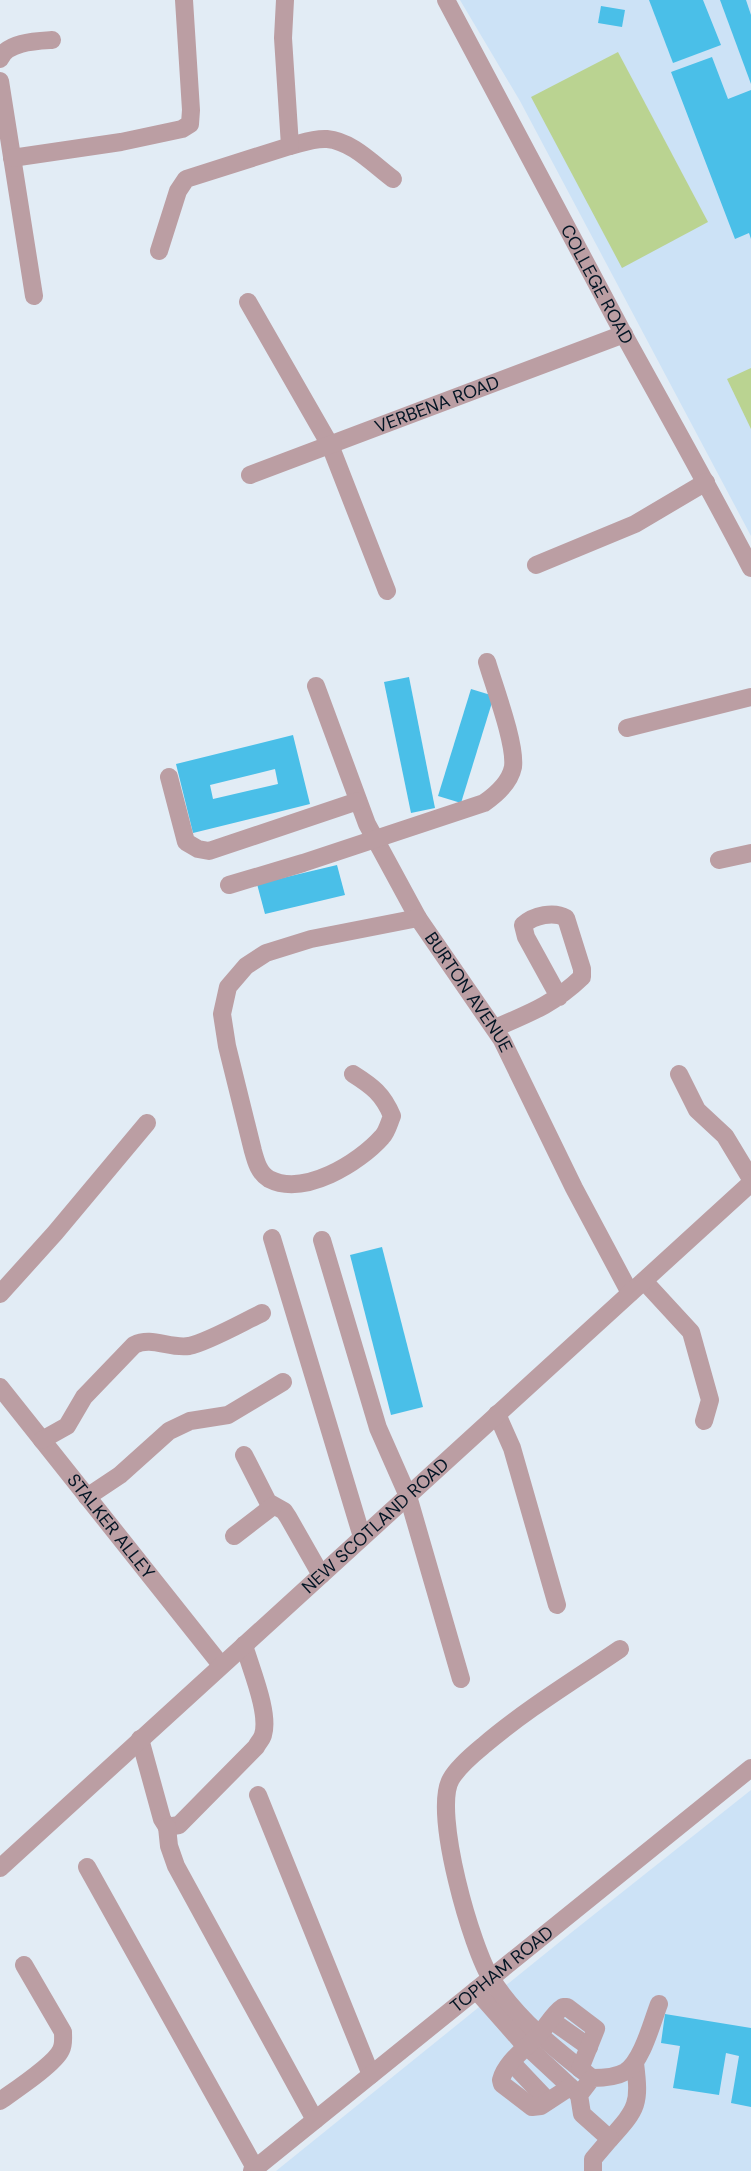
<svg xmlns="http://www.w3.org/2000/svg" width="751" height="2171" font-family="'DM Sans',sans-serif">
	<rect width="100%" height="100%" fill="#e2ecf5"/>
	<g fill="#cce2f6">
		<path d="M460 0H751V536L520 101Z"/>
		<path d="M751 1790V2171H276L572 1932Z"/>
	</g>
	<g fill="#bad391">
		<path d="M618 52 708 222 622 268 531 97Z"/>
		<path d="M751 368V429L727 379Z"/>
	</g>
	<g fill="#4abfe8" fill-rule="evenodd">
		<path d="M649 0H703L721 45 673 63Z"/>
		<path d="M720 0H746L751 15V84Z"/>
		<path d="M601 6 625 10 622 27 598 23Z"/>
		<path d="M712 57 728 99 751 90V239L749 233 735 239 671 72Z"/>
		<path d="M409 677 435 808 411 813 384 682Z"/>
		<path d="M471 689 494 696 461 803 438 796Z"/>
		<path d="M293 735 310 804 193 833 176 764ZM275 769 278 784 213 799 210 785Z"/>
		<path d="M337 865 345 895 265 914 257 884Z"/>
		<path d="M382 1247 423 1407 391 1415 350 1255Z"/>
		<path d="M665 2014 751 2028V2107L731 2103 739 2056 726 2053 719 2095 673 2088 680 2046 661 2043Z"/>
	</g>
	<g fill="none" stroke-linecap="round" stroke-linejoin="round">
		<g stroke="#bb9ea3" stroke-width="18">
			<path id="s1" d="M446 0C504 111 563 222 623 333 666 411 710 489 751 568"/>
			<path d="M0 59C7 42 36 41 52 40"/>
			<path d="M0 81 34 296"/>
			<path d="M290 146C302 143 314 138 327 139 352 141 374 165 393 179"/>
			<path d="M12 158 121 142 182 129 190 124 191 110 184 0"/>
			<path d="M159 251 178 191 186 179 290 146 283 38 285 0"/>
			<path d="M248 302 330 445 387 591"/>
			<path id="s2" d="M250 475 624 334"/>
			<path d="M536 565 635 524 706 482"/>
			<path id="s3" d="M316 686 367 824 418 918 502 1040 574 1188 630 1293"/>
			<path d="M627 728 751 697"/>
			<path d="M169 777 186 842 198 849 209 851 358 801"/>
			<path d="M719 860 751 853"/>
			<path d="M229 885 303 863 484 803C497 794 510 782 513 767 516 744 494 686 487 662"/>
			<path d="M495 1028C530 1013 554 1004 582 977V969L566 918C554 911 534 915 523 925L526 937 559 997"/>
			<path d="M353 1074C372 1086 383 1094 392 1116 389 1123 387 1132 382 1137 359 1163 304 1197 269 1179 259 1173 256 1162 253 1151L227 1046 222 1014 228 987 246 966 266 953 311 939 418 918"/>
			<path d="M679 1074 697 1110 725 1136 751 1179"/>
			<path d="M272 1238 362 1537"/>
			<path d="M322 1240 378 1428 408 1496 461 1679"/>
			<path d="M644 1281 691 1332 710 1400 704 1421"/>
			<path d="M0 1294 55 1233 147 1123"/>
			<path id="s4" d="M0 1387 221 1665"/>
			<path d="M497 1414 512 1448 557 1605"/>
			<path d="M42 1440 67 1426 84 1397 134 1345C152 1336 169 1349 189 1346 208 1342 243 1322 262 1313"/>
			<path d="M244 1455 268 1502 284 1511 288 1517 321 1575"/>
			<path d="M87 1497 120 1475 169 1431 190 1421 228 1415 283 1382"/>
			<path d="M234 1536 273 1506"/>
			<path d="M140 1739 162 1819 167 1827 179 1825 256 1747C258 1743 262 1739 263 1735 270 1713 250 1667 244 1645"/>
			<path d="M258 1795 371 2075"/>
			<path d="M167 1827 169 1846 176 1866 315 2120"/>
			<path d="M87 1867 255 2168"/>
			<path id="s5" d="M0 1868 751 1183"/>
			<path d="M476 1990 521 2041 577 2093"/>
			<path d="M551 2020 589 2047"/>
			<path d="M512 2063 548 2101"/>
			<path d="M592 2078C555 2049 518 2020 492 1980 472 1950 432 1811 451 1779 458 1767 472 1755 483 1746 525 1710 573 1681 620 1649"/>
			<path d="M570 2087 541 2106 532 2107 502 2084 501 2080C506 2061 528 2047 541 2032 548 2024 554 2013 563 2007H567L596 2029 580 2069"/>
			<path d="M0 2101C14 2091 55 2064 61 2050 64 2044 63 2038 63 2032L24 1965"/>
			<path d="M610 2139C638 2108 640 2104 635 2063"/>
			<path id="s6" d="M252 2171 751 1768"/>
			<path d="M593 2171V2159L610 2139 582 2114 579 2095 592 2078C602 2078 616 2077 625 2072 642 2062 652 2022 659 2004"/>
		</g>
	</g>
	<g text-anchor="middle" stroke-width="6" stroke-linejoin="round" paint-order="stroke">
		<g font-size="18" fill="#031524" stroke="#f8f8f8">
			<text dy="6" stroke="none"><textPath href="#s1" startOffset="322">COLLEGE ROAD</textPath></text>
			<text dy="6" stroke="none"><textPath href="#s2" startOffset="200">VERBENA ROAD</textPath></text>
			<text dy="6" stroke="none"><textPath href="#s3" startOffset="344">BURTON AVENUE</textPath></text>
			<text dy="6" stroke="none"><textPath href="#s5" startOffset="508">NEW SCOTLAND ROAD</textPath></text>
			<text dy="6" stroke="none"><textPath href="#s4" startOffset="178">STALKER ALLEY</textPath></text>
			<text dy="6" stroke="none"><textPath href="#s6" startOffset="321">TOPHAM ROAD</textPath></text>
		</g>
	</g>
</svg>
